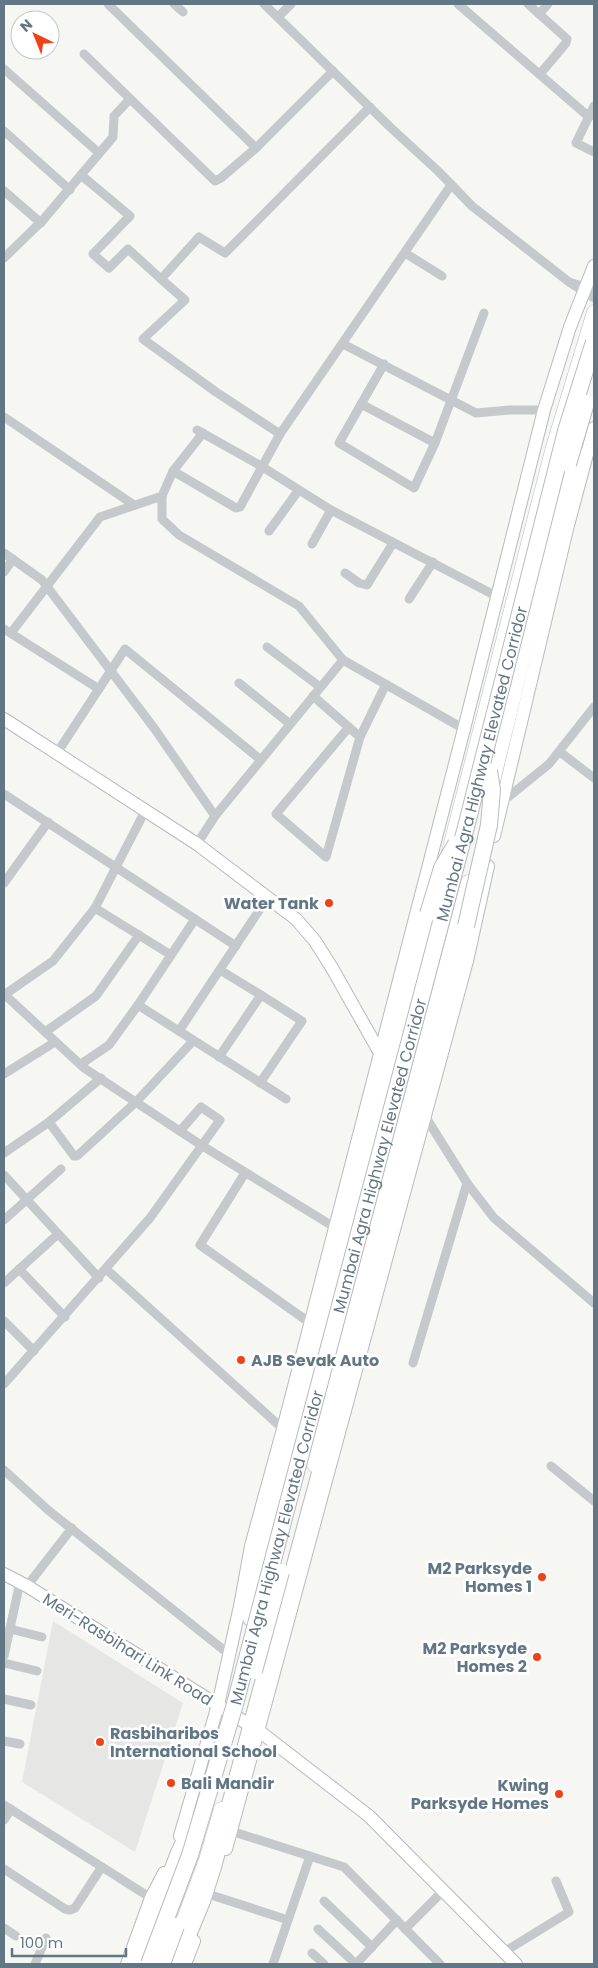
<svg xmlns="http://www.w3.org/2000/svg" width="598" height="1968" font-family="Poppins,sans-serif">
	<rect width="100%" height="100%" fill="#f6f6f2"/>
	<path fill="#e6e7e5" d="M53 1621 183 1703 135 1852 22 1782Z"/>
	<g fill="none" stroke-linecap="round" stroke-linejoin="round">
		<defs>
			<g id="secondary">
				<path d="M4 719 197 844 296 919 315 941 332 968 380 1053"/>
				<path d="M494 836 567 529 594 428"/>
				<path d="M4 1574 27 1586 259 1731 369 1816 516 1964"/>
				<path d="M180 1836 218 1705 240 1606 251 1546 283 1429 464 729 544 410 570 327 594 266"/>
				<path d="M226 1849 467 961 488 866"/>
				<path d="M127 1964 151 1898 164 1873"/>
				<path d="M185 1964 194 1941"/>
			</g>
			<g id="primary">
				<path d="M492 785 534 614 577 453"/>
				<path d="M448 855 553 447 594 312"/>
				<path d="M314 1465 468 882"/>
				<path d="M176 1940 206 1860 221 1809"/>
			</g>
			<g id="highway">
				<path d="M251 1618 256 1576 428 914"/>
				<path d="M136 1964 179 1853 193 1823"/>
				<path d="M176 1964 202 1901 213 1867 422 1097 466 926"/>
			</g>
		</defs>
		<use href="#secondary" stroke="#b5bbbf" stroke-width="14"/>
		<use href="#primary" stroke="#b8bcc0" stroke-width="15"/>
		<use href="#highway" stroke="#b7bbbe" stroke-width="18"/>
		<g stroke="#c5c9cc" stroke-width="9">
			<path d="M108 4 256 148"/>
			<path d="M174 4 183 12"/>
			<path d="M264 4 390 127 438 171 472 206 569 282"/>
			<path d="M458 4 589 117"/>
			<path d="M528 4 567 39 566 43 540 74"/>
			<path d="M539 14 548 4"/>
			<path d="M278 17 291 4"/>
			<path d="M84 54 215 181 221 178 256 148 333 71"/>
			<path d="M4 69 99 153"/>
			<path d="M594 106 576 143 594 152"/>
			<path d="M4 131 70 190"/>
			<path d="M81 175 130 216 93 254 109 268 128 249 161 279 199 237 225 253 370 107"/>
			<path d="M4 191 41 223"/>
			<path d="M405 253 442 276"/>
			<path d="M4 258 43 220 113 137 114 116 130 99"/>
			<path d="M161 279 185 300 143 339 216 392 280 434"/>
			<path d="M594 290 569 282 594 298"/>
			<path d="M343 344 476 413 510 410H544"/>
			<path d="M384 364 339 443 414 488 435 443 484 313"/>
			<path d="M361 404 435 443"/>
			<path d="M4 417 134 505"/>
			<path d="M197 430 261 466 331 510 498 597"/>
			<path d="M203 433 173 471 162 496V519L179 535 299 606 343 660"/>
			<path d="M173 471 236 508 240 507 280 434 451 185"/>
			<path d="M269 531 298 491"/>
			<path d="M312 544 331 510"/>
			<path d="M4 553 42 580 154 728 215 816"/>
			<path d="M4 572 13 559"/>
			<path d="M345 573 359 583 367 585 393 543"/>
			<path d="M409 599 433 562"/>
			<path d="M4 629 99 689"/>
			<path d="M11 633 100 517 162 496"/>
			<path d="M267 647 320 687"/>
			<path d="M239 683 290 724"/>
			<path d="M313 696 360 737 326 857 276 814 349 727"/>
			<path d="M360 737 386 684"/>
			<path d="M560 752 594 778"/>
			<path d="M57 753 125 649 261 760"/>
			<path d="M4 794 236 946"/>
			<path d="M501 803 549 764 594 707"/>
			<path d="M197 844 215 816 343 660 464 729"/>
			<path d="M4 883 48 822"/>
			<path d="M95 908 171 955"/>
			<path d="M4 994 84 1068 201 1145 334 1227"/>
			<path d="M4 995 53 961 95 908 145 811"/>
			<path d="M138 1005 286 1099"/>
			<path d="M179 1031 268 897"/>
			<path d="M45 1032 96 996 139 935"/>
			<path d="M219 1057 261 995 220 970"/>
			<path d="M81 1064 109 1045 138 1005 195 919"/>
			<path d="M4 1074 55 1042"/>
			<path d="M260 1083 302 1021 261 995"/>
			<path d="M425 1116 467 1183 494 1218 594 1303"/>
			<path d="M49 1122 74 1156H77L136 1102 193 1041"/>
			<path d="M4 1153 49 1122 101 1078"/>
			<path d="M245 1173 200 1245 310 1323"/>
			<path d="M4 1175 99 1278"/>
			<path d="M4 1220 61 1169"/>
			<path d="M19 1269 65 1317"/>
			<path d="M106 1269 283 1429"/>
			<path d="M4 1283 58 1234"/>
			<path d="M4 1321 34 1351"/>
			<path d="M413 1363 467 1183"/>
			<path d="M4 1384 150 1218 220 1120 201 1107 180 1131"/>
			<path d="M551 1466 594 1501"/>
			<path d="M4 1470 48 1510 230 1655"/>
			<path d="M27 1586 72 1528"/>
			<path d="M10 1629 42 1637"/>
			<path d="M4 1656 20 1582"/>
			<path d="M4 1663 37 1671"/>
			<path d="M4 1699 31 1705"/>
			<path d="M4 1741 20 1744"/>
			<path d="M4 1805 151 1898"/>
			<path d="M4 1820 11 1809"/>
			<path d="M231 1831 344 1867 440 1964"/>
			<path d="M4 1869 65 1909 70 1910 75 1908 101 1868"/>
			<path d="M211 1895 282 1918"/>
			<path d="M324 1901 372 1947"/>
			<path d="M4 1928 16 1936"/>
			<path d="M318 1929 356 1964"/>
			<path d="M405 1929 443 1891"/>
			<path d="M504 1952 569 1912 556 1881"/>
			<path d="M312 1953 324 1964"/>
			<path d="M35 1964 46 1938"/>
			<path d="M273 1964 310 1856"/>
			<path d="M356 1964 397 1920"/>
		</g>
		<use href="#secondary" stroke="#fff" stroke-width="12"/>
		<use href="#primary" stroke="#fff" stroke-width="14"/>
		<use href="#highway" stroke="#fff" stroke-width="16"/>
		<defs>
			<g id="highway-bridge">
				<path d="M568 464 586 403"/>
				<path d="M428 914 442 868 456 844"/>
				<path d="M466 926 489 825 492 790 489 771"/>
				<path d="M254 1671 281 1572"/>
				<path id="s1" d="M149 1964 190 1855 235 1704 466 827 566 431 594 342"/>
				<path d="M162 1964 176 1926"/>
			</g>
		</defs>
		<use href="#highway-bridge" stroke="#b7bbbe" stroke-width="18" stroke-linecap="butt"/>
		<use href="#highway-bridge" stroke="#fff" stroke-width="16"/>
	</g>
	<g fill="#f14117" stroke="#fff" stroke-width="2">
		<circle cx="329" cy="903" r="5"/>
		<circle cx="241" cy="1360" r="5"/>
		<circle cx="542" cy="1577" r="5"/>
		<circle cx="537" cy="1657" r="5"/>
		<circle cx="100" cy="1742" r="5"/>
		<circle cx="171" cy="1783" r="5"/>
		<circle cx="559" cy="1794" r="5"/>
	</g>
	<g text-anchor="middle" stroke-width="5" stroke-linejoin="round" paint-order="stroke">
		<g font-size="16" fill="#627785" stroke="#fff">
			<text dy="6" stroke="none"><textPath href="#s1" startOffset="1246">Mumbai Agra Highway Elevated Corridor</textPath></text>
			<text dy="6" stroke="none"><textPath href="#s1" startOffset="841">Mumbai Agra Highway Elevated Corridor</textPath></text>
			<text dy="6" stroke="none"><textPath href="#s1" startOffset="436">Mumbai Agra Highway Elevated Corridor</textPath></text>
			<text transform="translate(128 1649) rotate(32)" y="6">Meri-Rasbihari Link Road</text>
		</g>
		<g font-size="16" font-weight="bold" fill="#627785" stroke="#fff" text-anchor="end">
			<text x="319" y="909">Water Tank</text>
			<text x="251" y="1366" text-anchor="start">AJB Sevak Auto</text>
			<text x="532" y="1574">M2 Parksyde<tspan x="532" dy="18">Homes 1</tspan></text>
			<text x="527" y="1654">M2 Parksyde<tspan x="527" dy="18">Homes 2</tspan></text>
			<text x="110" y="1739" text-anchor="start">Rasbiharibos<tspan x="110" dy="18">International School</tspan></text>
			<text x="181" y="1789" text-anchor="start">Bali Mandir</text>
			<text x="549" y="1791">Kwing<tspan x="549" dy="18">Parksyde Homes</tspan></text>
		</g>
	</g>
	<rect width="598" height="1968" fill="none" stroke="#627785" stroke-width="10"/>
	<g transform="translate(35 35) rotate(317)"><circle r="24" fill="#ffffff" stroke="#c0c9ce"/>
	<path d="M0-4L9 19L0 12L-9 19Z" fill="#f14117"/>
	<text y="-8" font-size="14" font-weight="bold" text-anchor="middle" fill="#627785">N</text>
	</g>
	<path d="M12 1948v8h114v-8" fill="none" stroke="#627785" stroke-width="2.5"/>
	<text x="20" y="1948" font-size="15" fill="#627785" stroke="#ffffff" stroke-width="4" paint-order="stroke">100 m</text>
</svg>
